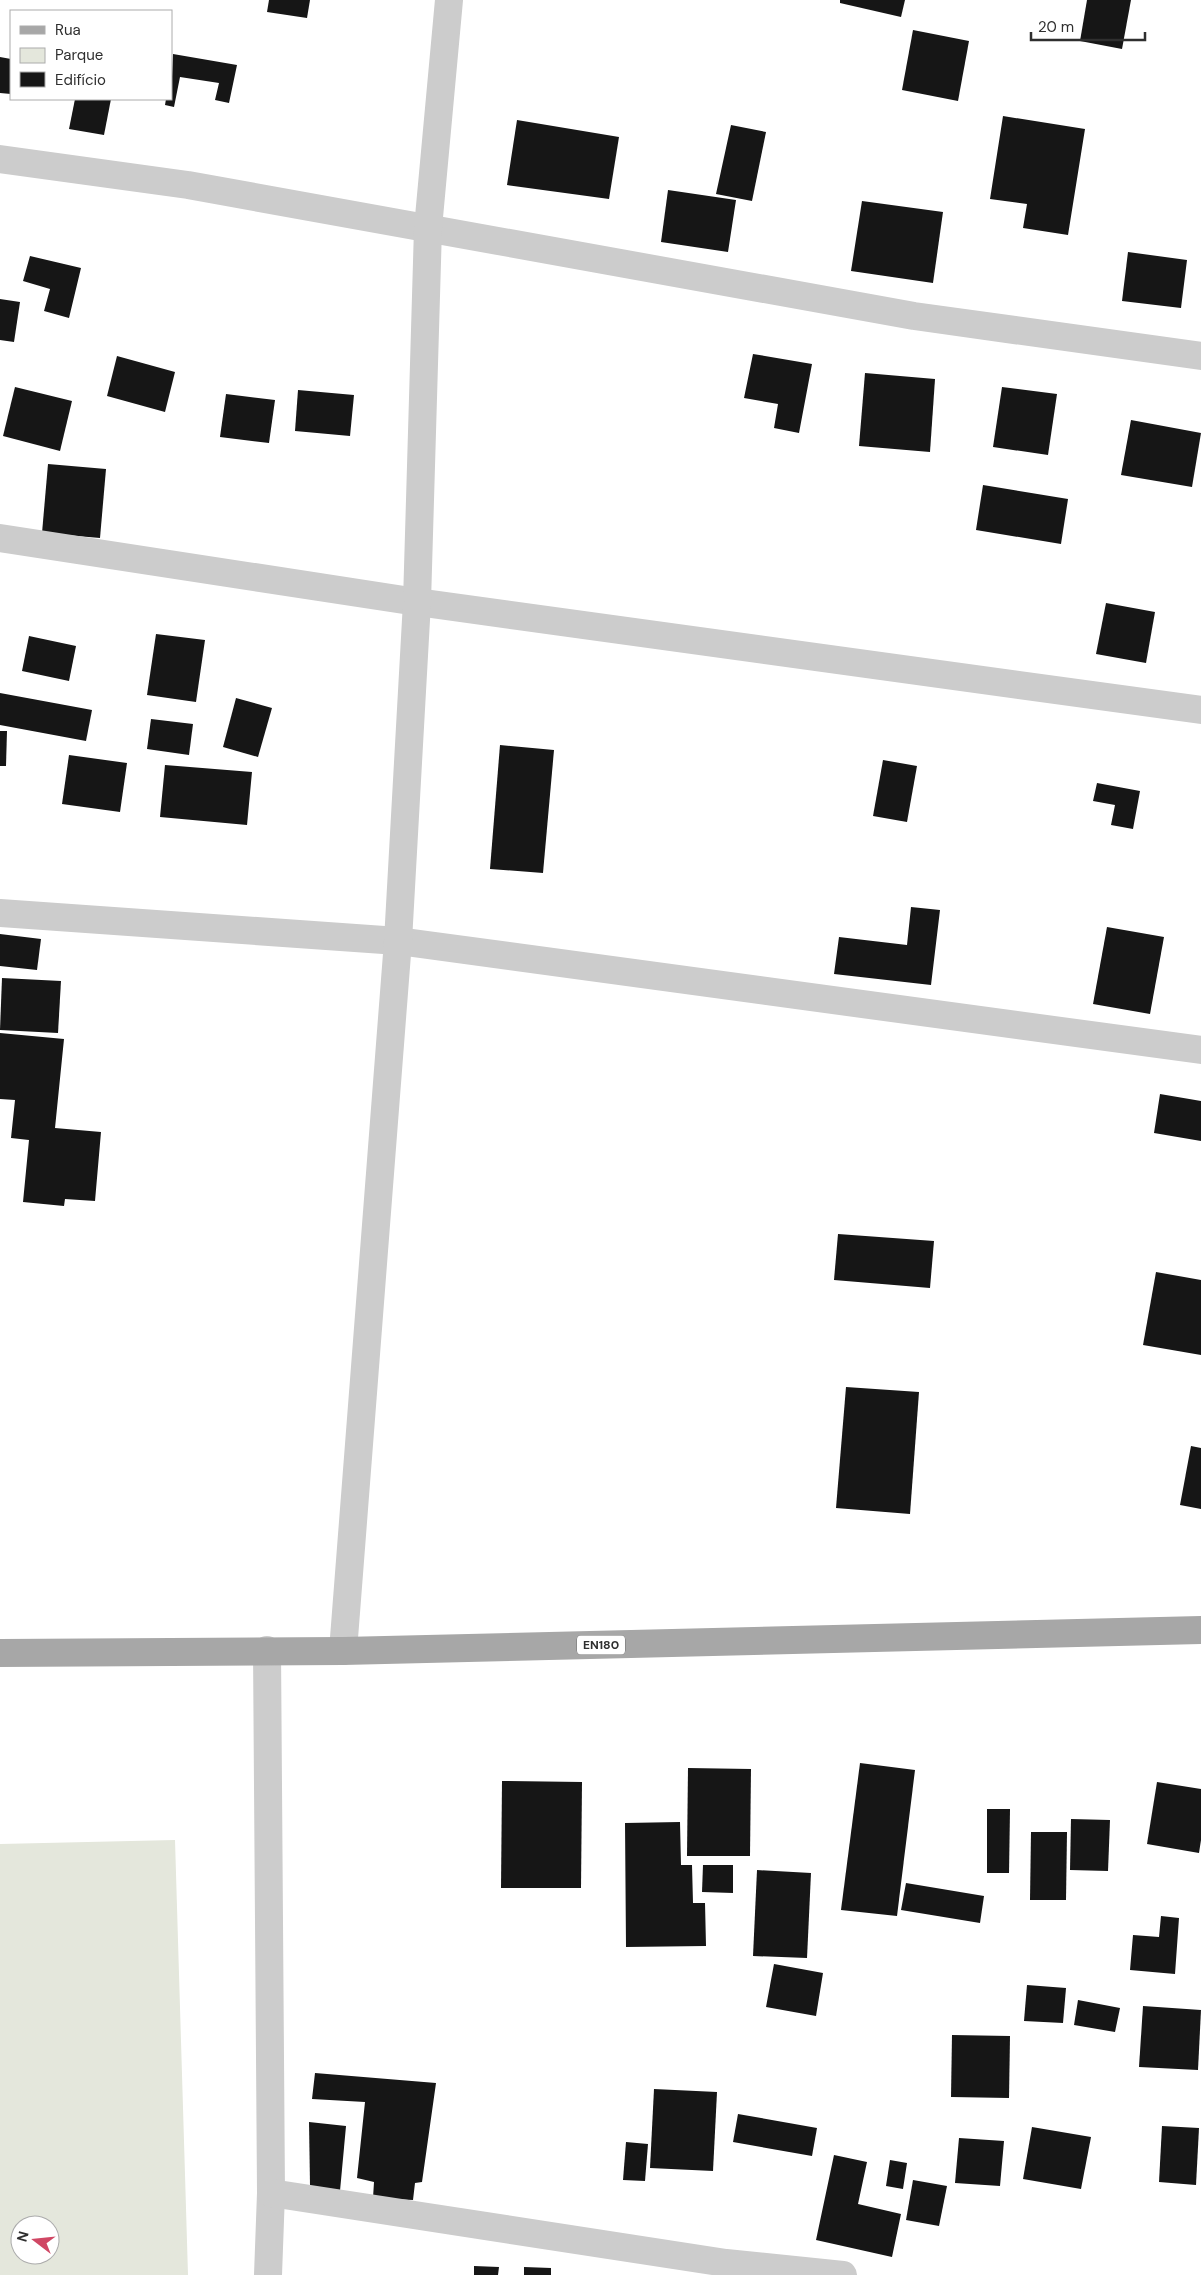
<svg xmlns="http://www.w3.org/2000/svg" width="1201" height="2275" font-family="'DM Sans',sans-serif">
	<rect width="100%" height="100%" fill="#fff"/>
	<path fill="#e4e7dc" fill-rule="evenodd" d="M175 1840 188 2275H0V1844ZM20 2225H50V2255H20Z"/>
	<g fill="#161616">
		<path d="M269 0H310L307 18 267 12Z"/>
		<path d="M840 0H905L901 17 840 3Z"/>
		<path d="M1087 0H1131L1122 49 1080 41Z"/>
		<path d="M913 30 969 41 958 101 902 90Z"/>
		<path d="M173 54 237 65 229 103 215 100 219 83 180 77 174 107 165 105 166 99H171Z"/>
		<path d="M0 57 11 59V94L0 93Z"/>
		<path d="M75 99H111L104 135 69 129Z"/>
		<path d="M1003 116 1085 129 1068 235 1023 228 1027 204 990 199Z"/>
		<path d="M517 120 619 137 609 199 507 185Z"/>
		<path d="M731 125 766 132 752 201 716 194Z"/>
		<path d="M668 190 736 200 728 252 661 242Z"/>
		<path d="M862 201 943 212 933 283 851 271Z"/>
		<path d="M1128 252 1187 260 1181 308 1122 301Z"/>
		<path d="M30 256 81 268 69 318 44 311 50 289 23 281Z"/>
		<path d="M0 299 20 302 14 342 0 340Z"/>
		<path d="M753 354 812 364 799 433 774 428 778 404 744 398Z"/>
		<path d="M117 356 175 372 165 412 107 396Z"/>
		<path d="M865 373 935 379 930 452 859 446Z"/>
		<path d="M15 387 72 401 60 451 3 436Z"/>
		<path d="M1002 387 1057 394 1048 455 993 447Z"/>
		<path d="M298 390 354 395 350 436 295 431Z"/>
		<path d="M226 394 275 400 269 443 220 437Z"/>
		<path d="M1131 420 1201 433 1192 487 1121 475Z"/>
		<path d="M48 464 106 469 100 538 42 533Z"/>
		<path d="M983 485 1068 499 1061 544 976 530Z"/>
		<path d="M1106 603 1155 612 1146 663 1096 654Z"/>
		<path d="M156 634 205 640 196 702 147 695Z"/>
		<path d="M29 636 76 646 69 681 22 671Z"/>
		<path d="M0 693 92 710 86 741 0 725Z"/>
		<path d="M236 698 272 708 258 757 223 747Z"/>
		<path d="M151 719 193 724 189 755 147 749Z"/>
		<path d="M0 731H7L6 766H0Z"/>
		<path d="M500 745 554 750 543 873 490 869Z"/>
		<path d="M69 755 127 763 120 812 62 804Z"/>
		<path d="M883 760 917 766 907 822 873 816Z"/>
		<path d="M165 765 252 772 247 825 160 817Z"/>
		<path d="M1097 783 1140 791 1133 829 1111 825 1115 805 1093 801Z"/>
		<path d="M911 907 940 910 931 985 834 974 839 937 907 945Z"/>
		<path d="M1107 927 1164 937 1150 1014 1093 1004Z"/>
		<path d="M0 934 41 939 37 970 0 966Z"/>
		<path d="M2 978 61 981 58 1033 0 1030Z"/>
		<path d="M0 1033 64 1039 55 1128 101 1132 95 1201 65 1199 64 1206 23 1202 29 1140 11 1138 15 1100 0 1099Z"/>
		<path d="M1160 1094 1201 1101V1141L1154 1133Z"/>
		<path d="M838 1234 934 1241 930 1288 834 1280Z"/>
		<path d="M1156 1272 1201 1280V1355L1143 1345Z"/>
		<path d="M846 1387 919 1392 910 1514 836 1508Z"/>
		<path d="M1191 1446 1201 1448V1509L1180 1505Z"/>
		<path d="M860 1763 915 1770 897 1916 841 1910Z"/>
		<path d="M688 1768 751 1769 750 1856H687Z"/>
		<path d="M502 1781 582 1782 581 1888H501Z"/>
		<path d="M1157 1782 1201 1789V1840L1199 1853 1147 1844Z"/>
		<path d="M987 1809H1010L1009 1873H987Z"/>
		<path d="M1071 1819 1110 1820 1108 1871 1070 1870Z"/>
		<path d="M680 1822 681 1865H692L693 1903H705L706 1946 626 1947 625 1823Z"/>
		<path d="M1031 1832H1067L1066 1900H1030Z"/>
		<path d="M703 1865H733V1893L702 1892Z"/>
		<path d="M757 1870 811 1873 807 1958 753 1956Z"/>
		<path d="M906 1883 984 1896 980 1923 901 1910Z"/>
		<path d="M1161 1916 1179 1918 1175 1974 1130 1970 1133 1935 1159 1937Z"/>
		<path d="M774 1964 823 1973 816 2016 766 2007Z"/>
		<path d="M1027 1985 1066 1988 1063 2023 1024 2021Z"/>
		<path d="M1078 2000 1120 2008 1115 2032 1074 2025Z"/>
		<path d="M1143 2006 1201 2010 1198 2070 1139 2067Z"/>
		<path d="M952 2035 1010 2036 1009 2098 951 2097Z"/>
		<path d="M315 2073 436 2083 422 2182 415 2183 413 2200 373 2198 374 2182 357 2178 365 2102 312 2099Z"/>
		<path d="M654 2089 717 2092 713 2171 650 2168Z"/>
		<path d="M738 2114 817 2128 812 2156 733 2142Z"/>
		<path d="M309 2122 346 2126 340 2191 310 2186Z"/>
		<path d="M1162 2126 1199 2128 1196 2185 1159 2182Z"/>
		<path d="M1032 2127 1091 2137 1081 2189 1023 2179Z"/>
		<path d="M959 2138 1004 2141 1000 2186 955 2183Z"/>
		<path d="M626 2142 648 2144 645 2181 623 2180Z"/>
		<path d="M834 2155 867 2162 858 2204 901 2214 892 2257 816 2240Z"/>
		<path d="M890 2160 907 2163 903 2189 886 2186Z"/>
		<path d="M913 2180 947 2186 939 2226 906 2220Z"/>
		<path d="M474 2266 499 2267 498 2275H474Z"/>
		<path d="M524 2267 551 2268V2275H524Z"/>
	</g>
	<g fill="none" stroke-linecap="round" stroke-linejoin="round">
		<g stroke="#ccc" stroke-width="28">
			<path d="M0 159 188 185 914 316 1201 356"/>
			<path d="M0 538 417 602 1201 710"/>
			<path d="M0 913 398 941 1201 1050"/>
			<path d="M267 1650 271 2193 268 2275"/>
			<path d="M343 1651 398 941 417 602 428 228 449 0"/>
			<path d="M271 2193 726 2263 843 2275"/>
		</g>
		<path stroke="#a7a7a7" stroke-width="28" d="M0 1653 343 1651 1201 1630"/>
	</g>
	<g text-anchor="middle" stroke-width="5" stroke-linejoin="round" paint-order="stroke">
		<rect fill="#fff" stroke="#6d6d6d" stroke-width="1" x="577" y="1635.5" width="48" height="19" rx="4"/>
		<g font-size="12" font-weight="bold" fill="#2f2f2f">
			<text x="601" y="1649">EN180</text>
		</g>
	</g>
	<rect x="10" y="10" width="162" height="90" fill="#ffffff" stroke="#acacac"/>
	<rect x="20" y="26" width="25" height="8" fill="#a7a7a7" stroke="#acacac"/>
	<text x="55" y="35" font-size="15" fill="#2f2f2f">Rua</text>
	<rect x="20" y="48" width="25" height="15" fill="#e4e7dc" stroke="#acacac"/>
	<text x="55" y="60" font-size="15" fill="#2f2f2f">Parque</text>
	<rect x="20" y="72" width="25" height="15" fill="#161616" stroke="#acacac"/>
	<text x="55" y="85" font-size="15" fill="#2f2f2f">Edifício</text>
	<g transform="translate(35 2240) rotate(286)"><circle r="24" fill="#ffffff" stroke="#acacac"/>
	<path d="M0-4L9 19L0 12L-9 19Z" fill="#d04764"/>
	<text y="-8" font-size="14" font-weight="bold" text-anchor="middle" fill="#2f2f2f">N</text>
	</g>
	<path d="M1031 32v8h114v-8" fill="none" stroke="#2f2f2f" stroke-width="2.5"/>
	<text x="1038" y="32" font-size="15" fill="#2f2f2f" stroke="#ffffff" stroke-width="4" paint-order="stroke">20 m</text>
</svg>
